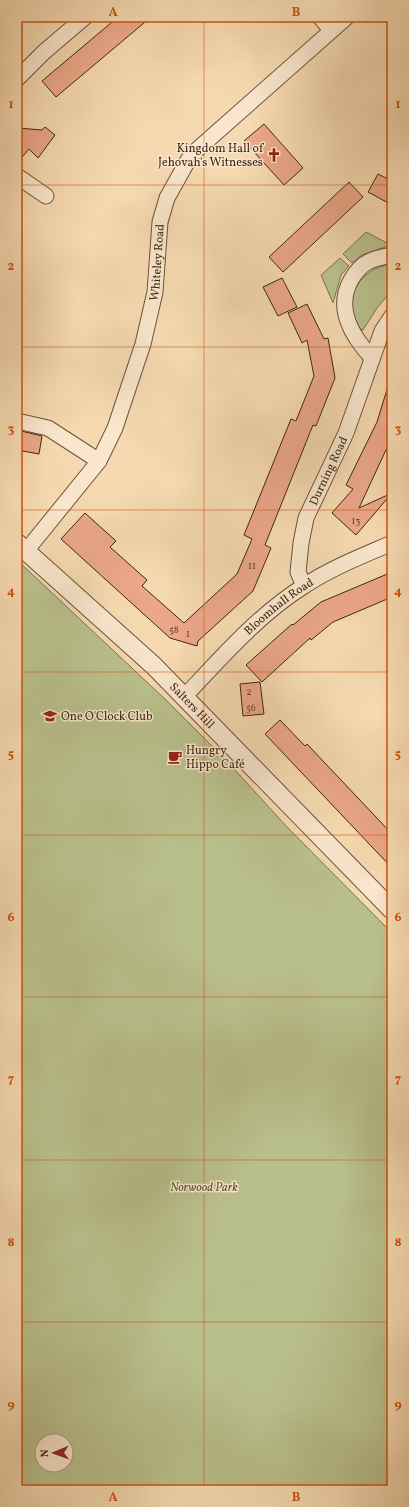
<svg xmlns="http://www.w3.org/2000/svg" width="409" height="1507" font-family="Vollkorn,serif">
	<rect width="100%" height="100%" fill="#f6d9b0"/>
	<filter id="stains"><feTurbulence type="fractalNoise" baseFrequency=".005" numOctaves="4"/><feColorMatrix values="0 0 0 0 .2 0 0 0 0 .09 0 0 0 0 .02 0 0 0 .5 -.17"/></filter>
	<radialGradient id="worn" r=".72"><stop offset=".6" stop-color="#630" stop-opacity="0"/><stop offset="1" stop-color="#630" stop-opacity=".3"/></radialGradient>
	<g fill="#b9c08d" stroke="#7b7351" fill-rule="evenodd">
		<path d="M366 232 387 243 388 246 362 255 352 263 343 254Z"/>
		<path d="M340 258 349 266 341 275 333 303 321 275Z"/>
		<path d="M392 264V290L377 308 363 330 358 328C343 297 358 269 392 264Z"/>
		<path d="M17 560 167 701 225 759 287 827 392 933V1490H17ZM42 1441H66V1465H42Z"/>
	</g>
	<g fill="#eba788" stroke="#3d2615">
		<path d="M118 17H151L56 97 42 81Z"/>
		<path d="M264 124 303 168 284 185 244 141Z"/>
		<path d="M45 127 55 135 38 158 29 149 17 163V128L42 130Z"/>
		<path d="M378 174 392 181V205L368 192Z"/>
		<path d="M349 182 363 197 283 272 269 257Z"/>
		<path d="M282 278 297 307 278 316 263 287Z"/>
		<path d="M307 304 324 339 328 338 335 378 316 426 313 425 265 545 271 548 253 591 198 641 197 646 170 638 61 539 85 513 116 541 110 547 147 580 142 586 184 623 237 574 252 539 244 535 291 419 296 421 314 376 307 340 302 343 288 313Z"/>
		<path d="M389 383H392V437L359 508 392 493 356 535 332 513 353 489 346 485 377 422Z"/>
		<path d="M17 430 42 436 39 454 17 450Z"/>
		<path d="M392 572V597L333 622 311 640 310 638 262 682 246 665 292 624 293 625 321 602Z"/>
		<path d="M260 682 264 714 243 716 240 684Z"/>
		<path d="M280 720 305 746 307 744 392 834V868L265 734Z"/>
	</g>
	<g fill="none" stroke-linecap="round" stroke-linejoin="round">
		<defs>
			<g id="minor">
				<path d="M320 17 331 30"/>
				<path d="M17 79 44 52 85 17"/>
				<path d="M17 176 46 196"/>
				<path d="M372 358C352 336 335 309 351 280 355 273 360 266 368 262 375 258 384 257 392 255"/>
				<path d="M17 421 48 428 99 461"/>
				<path id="s1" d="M26 551 99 461 115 428 143 344 155 292 160 222 167 198 191 155 347 17"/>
				<path id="s2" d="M304 586 298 572 301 543 306 518 346 433 382 331 392 316"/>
				<path id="s3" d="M185 696C222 657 258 615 304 586 331 568 362 556 392 543"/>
			</g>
			<g id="tertiary">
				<path id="s4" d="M17 543 154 666 392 910"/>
			</g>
		</defs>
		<use href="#minor" stroke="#6b533c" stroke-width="17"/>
		<use href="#tertiary" stroke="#6b533c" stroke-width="20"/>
		<use href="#minor" stroke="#f9e6cc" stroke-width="15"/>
		<use href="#tertiary" stroke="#f9e6cc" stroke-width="18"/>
	</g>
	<path fill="none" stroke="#ce510d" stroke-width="1" stroke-opacity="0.55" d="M204 17V1490M17 185H392M17 347H392M17 510H392M17 672H392M17 835H392M17 997H392M17 1160H392M17 1322H392"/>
	<defs>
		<symbol id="church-bare" viewBox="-9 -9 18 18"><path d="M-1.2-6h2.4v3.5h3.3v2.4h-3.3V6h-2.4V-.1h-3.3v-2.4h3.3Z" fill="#8f2418" stroke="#f9e6cc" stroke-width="2.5" paint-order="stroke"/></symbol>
		<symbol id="school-bare" viewBox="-9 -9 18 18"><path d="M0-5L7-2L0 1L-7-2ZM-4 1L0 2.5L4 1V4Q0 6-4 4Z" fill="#8f2418" stroke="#f9e6cc" stroke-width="2.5" paint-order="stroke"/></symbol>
		<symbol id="cafe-bare" viewBox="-9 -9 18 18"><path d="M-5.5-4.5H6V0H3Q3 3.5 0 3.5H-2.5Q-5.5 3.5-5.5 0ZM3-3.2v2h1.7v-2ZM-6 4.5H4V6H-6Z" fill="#8f2418" stroke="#f9e6cc" stroke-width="2.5" paint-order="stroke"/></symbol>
	</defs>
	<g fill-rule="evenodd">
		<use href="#church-bare" x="264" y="145" width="20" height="20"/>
		<use href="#school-bare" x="40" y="706" width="20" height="20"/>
		<use href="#cafe-bare" x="165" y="747" width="20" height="20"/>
	</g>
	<g text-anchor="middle" stroke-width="3" stroke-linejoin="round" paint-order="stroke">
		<g font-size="10" fill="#684632">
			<text x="356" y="524">13</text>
			<text x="252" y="569">11</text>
			<text x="174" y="633">58</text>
			<text x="188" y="637">1</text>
			<text x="249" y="695">2</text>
			<text x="251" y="711">56</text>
		</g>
		<g font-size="12" fill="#3d2615" stroke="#f9e6cc" text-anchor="start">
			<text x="263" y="152" text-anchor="end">Kingdom Hall of<tspan x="263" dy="14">Jehovah's Witnesses</tspan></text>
			<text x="61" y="720">One O'Clock Club</text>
			<text x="186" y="754">Hungry<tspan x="186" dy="14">Hippo Café</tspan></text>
		</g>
		<g font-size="12" fill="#3d2615" stroke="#f9e6cc">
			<text dy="4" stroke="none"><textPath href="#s1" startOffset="324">Whiteley Road</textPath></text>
			<text dy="4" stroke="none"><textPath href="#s2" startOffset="122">Durning Road</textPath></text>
			<text dy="4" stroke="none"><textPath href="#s3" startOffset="130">Bloomhall Road</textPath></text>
			<text dy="4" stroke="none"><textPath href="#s4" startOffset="239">Salters Hill</textPath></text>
		</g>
		<g font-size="12" font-style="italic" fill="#5c4c33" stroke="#f9e6cc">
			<text x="204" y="1191">Norwood Park</text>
		</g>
	</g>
	<rect width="409" height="1507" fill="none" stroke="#f6d9b0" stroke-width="44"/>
	<g transform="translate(54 1453) rotate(268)"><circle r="19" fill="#f9e6cc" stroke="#ae9983"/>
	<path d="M0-3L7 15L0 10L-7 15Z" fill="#8f2418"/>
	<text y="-6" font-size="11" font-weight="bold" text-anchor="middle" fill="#3d2615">N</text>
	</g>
	<rect x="22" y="22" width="365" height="1463" fill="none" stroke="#ce510d" stroke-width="1.5"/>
	<g font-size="13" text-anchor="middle" font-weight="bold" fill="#ce510d">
		<text x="113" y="16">A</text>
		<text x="296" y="16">B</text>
		<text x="11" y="108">1</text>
		<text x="398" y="108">1</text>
		<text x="11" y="270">2</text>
		<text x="398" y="270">2</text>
		<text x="11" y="433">3</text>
		<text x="398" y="433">3</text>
		<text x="11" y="595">4</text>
		<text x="398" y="595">4</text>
		<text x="11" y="758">5</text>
		<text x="398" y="758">5</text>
		<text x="11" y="921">6</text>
		<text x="398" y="921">6</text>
		<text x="11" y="1083">7</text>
		<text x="398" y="1083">7</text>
		<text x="11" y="1246">8</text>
		<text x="398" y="1246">8</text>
		<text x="11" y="1408">9</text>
		<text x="398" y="1408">9</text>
		<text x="113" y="1501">A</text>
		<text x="296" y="1501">B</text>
	</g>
	<rect width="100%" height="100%" filter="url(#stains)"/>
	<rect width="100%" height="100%" fill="url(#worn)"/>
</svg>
